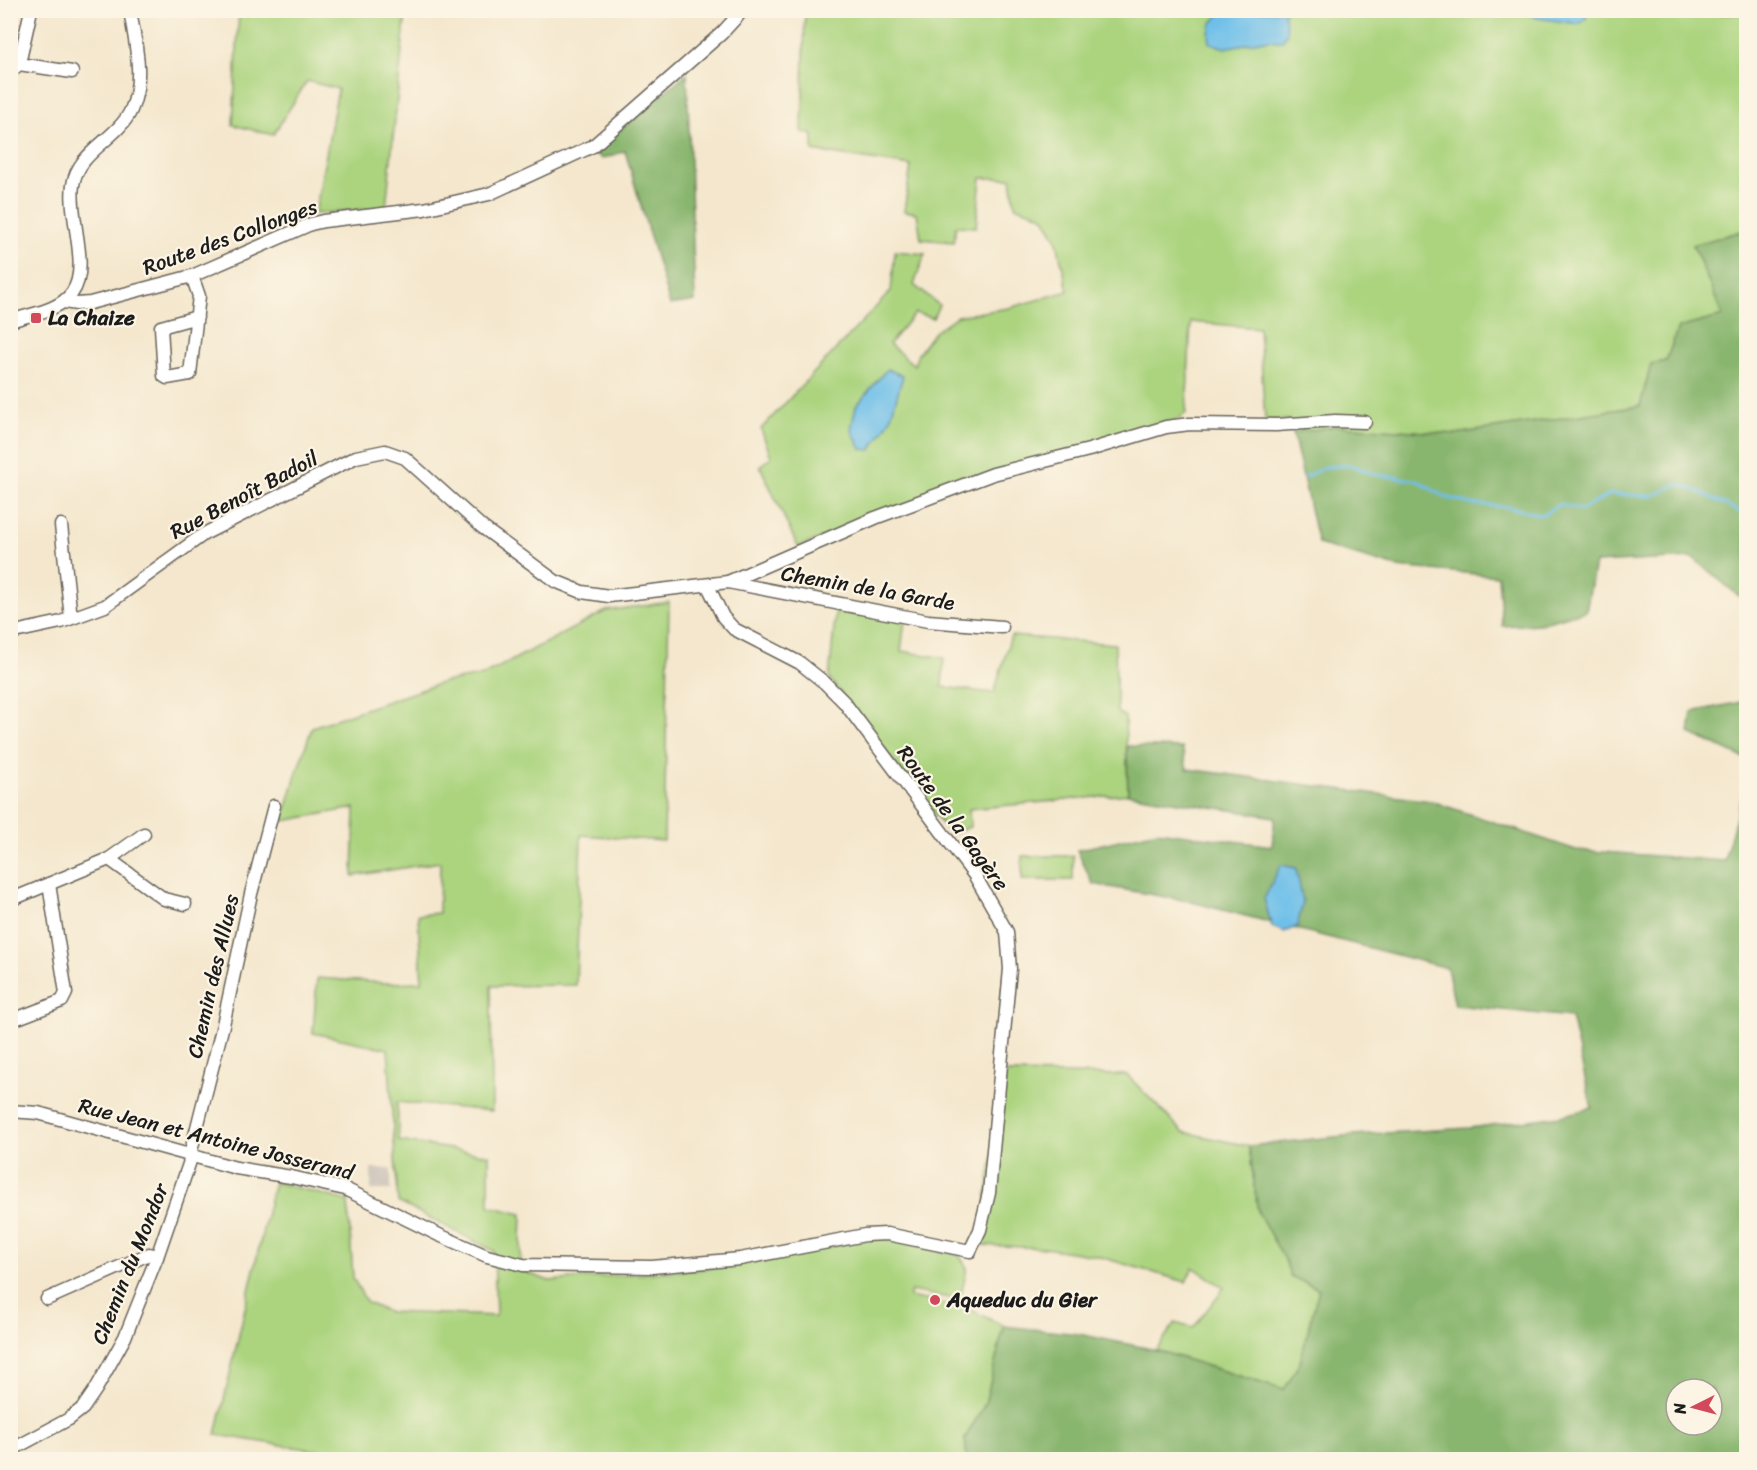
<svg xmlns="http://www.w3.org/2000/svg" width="1757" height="1470" font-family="Sriracha,sans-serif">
	<rect width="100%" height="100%" fill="#fcf5e5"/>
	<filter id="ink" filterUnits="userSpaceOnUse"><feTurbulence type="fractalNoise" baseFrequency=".0167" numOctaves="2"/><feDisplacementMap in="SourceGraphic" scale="12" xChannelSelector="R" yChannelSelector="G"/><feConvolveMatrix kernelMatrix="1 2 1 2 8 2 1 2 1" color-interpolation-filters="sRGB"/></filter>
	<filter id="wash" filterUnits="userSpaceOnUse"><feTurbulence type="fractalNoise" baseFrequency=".008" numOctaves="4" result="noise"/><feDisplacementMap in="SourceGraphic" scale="24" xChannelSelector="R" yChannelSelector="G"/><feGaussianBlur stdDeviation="1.35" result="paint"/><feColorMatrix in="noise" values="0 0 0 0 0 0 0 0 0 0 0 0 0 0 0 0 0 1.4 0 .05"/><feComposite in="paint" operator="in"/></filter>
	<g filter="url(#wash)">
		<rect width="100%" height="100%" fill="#f4e7cd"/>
		<rect fill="#cbc2b8" x="371" y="1169" width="20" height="21"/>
		<g fill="#acd47f" stroke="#64784e" stroke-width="1.5">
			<path d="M1654 10 1655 13 1746 14V230L1693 245 1723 316 1678 328 1666 361 1651 364 1640 406 1456 434 1338 426 1293 433 1289 420H1265L1259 328 1191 322 1186 413 1179 419 993 472 798 547 760 466 771 457 761 429 891 291 895 251 925 254 914 285 939 305 933 318 915 313 889 344 914 365 918 354 934 332 957 316 1009 308 1068 291 1056 238 1043 216 1015 206 1011 178H981L976 227 956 226 954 242 921 239 917 213 904 211 911 166 813 151V135L802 132 805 11Z"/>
			<path d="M239 11H406L386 207 315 214 338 89 307 81 273 135 233 125Z"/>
			<path d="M669 602 664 841 581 835 576 985 491 986 492 1111 397 1102 399 1141 489 1155V1206L522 1214 520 1270 549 1281 700 1269 778 1258 867 1238H888L959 1255 967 1268 960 1300 911 1291 909 1297 967 1308 1004 1326 985 1404 965 1438 967 1459 379 1460 216 1435 274 1182 348 1201 353 1278 367 1303 388 1312 496 1316 494 1251 398 1202 388 1049 313 1033 317 978 386 983 422 982 418 915 439 913 440 862 353 876 355 808 283 821 295 778 312 727 444 682 482 676 606 611Z"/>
			<path d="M836 608 905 620 901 651 944 658 942 687 994 693 1011 636 1115 644 1117 711 1125 717 1128 794 969 809 970 827 950 834 829 678Z"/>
			<rect x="1022" y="856" width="51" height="24"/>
			<path d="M1006 1073 1127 1075 1183 1132 1249 1146 1258 1212 1286 1263 1290 1276 1319 1289 1300 1362 1284 1390 1156 1350 1175 1323 1193 1328 1224 1288 1193 1267 1186 1282 1097 1256 1045 1248 979 1245Z"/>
		</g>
		<g fill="#89b66e" stroke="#526945" stroke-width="1.5" fill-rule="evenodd">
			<path d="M687 73 695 301 670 305 625 151 602 159 594 152Z"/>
			<path d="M1746 230V602L1693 558 1595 563 1586 611 1540 624 1502 626 1498 576 1397 567 1318 544 1293 433 1338 426 1456 434 1640 406 1651 364 1666 361 1678 328 1723 316 1693 245Z"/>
			<path d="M1746 701V759L1689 733 1692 712Z"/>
			<path d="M1127 746 1182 748 1187 769 1431 801 1576 850 1724 861 1746 782V1459L967 1460 965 1438 985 1404 1004 1326 1079 1334 1156 1350 1284 1390 1300 1362 1319 1289 1290 1276 1286 1263 1258 1212 1249 1146 1353 1135 1469 1128 1560 1116 1592 1108 1571 1017 1455 1005 1447 968 1188 901 1093 884 1077 850 1157 831 1272 846 1275 817 1128 794ZM1676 1389H1712V1425H1676Z"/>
		</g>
		<g fill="#6ebfe9" stroke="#456e82" stroke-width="1.5">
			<path d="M1284 11 1287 32 1282 41 1264 40 1225 48 1210 43C1207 26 1211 22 1224 11Z"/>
			<path d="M1526 11H1586V19L1579 24 1537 18 1527 14Z"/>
			<path d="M887 369 903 376 890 420 871 450 861 449 851 429 856 406Z"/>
			<path d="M1281 865 1296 868 1303 902 1297 927 1284 932 1272 927 1264 899Z"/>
		</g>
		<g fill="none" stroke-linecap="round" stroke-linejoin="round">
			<path stroke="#6ebfe9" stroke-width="3" d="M1305 477 1325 467 1351 465 1377 475 1416 480 1445 497 1472 504 1509 507 1542 515 1560 504 1582 510 1610 494 1653 496 1678 484 1702 493 1746 515"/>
		</g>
	</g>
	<g filter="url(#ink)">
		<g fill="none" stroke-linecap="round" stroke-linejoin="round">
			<defs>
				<g id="minor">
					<path d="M19 64 72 72"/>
					<path d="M10 72 19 64 31 10"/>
					<path d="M192 276 199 296 190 374 167 378 164 376 161 327 197 317"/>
					<path d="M64 302 77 304 90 303 192 276 311 224 324 221 424 209 489 194 593 146 722 33 743 10"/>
					<path d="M10 321C30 314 59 311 72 293 91 267 68 216 73 185 78 151 118 139 131 110 145 79 135 42 130 10"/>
					<path d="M61 525 71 618"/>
					<path d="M728 582 928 621 1002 627"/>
					<path d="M10 633 61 622 105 606 204 534 356 457 385 451 405 458 482 527 555 581 582 592 609 596 728 582 875 518 993 474 1089 450 1166 427 1190 424 1276 425 1335 421 1365 422"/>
					<path d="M109 859 164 899 185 904"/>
					<path d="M10 900 109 859 144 834"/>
					<path d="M10 1021 62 1001 66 993 49 884"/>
					<path d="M10 1111 38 1113 236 1168 291 1177 345 1189 439 1235 487 1256 523 1265 652 1267 740 1259 865 1235 887 1234 970 1251 980 1230 989 1193 1010 969 1007 932 975 876 844 702 825 683 800 663 734 629 723 617 708 586"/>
					<path d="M47 1299 149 1254 157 1257"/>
					<path d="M15 1448 69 1419 83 1408 96 1389 125 1337 157 1257 190 1161V1155L223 1025 251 894 274 806"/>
				</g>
			</defs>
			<use href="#minor" stroke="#68635a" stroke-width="15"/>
			<use href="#minor" stroke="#fff" stroke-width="12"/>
		</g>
	</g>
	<g fill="#d1495b" stroke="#fcf5e5" stroke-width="2">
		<rect x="30" y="312" width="12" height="12" rx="3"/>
		<circle cx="935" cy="1300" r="6"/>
	</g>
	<g text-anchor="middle" stroke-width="4.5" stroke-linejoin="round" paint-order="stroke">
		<g font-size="21" fill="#1c1c1c" stroke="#fcf5e5">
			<text transform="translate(230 237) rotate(-20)" y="7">Route des Collonges</text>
			<text transform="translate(244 495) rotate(-28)" y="7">Rue Benoît Badoil</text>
			<text transform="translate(868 588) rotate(10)" y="7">Chemin de la Garde</text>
			<text transform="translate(953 818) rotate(54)" y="7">Route de la Gagère</text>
			<text transform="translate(213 976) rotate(-77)" y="7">Chemin des Allues</text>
			<text transform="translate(216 1139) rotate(14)" y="7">Rue Jean et Antoine Josserand</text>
			<text transform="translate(130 1264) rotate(-68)" y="7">Chemin du Mondor</text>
		</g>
		<g font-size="21" font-weight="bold" fill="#1c1c1c" stroke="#fcf5e5" text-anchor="start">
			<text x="48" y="325">La Chaize</text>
			<text x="947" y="1307">Aqueduc du Gier</text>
		</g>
	</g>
	<rect width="1757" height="1470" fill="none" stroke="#fcf5e5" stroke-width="36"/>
	<g transform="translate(1694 1407) rotate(264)"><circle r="28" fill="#fcf5e5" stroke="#a29e95" stroke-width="1.5"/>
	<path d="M0-4.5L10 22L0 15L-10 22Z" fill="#d1495b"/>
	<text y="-9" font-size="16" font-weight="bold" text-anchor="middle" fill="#1c1c1c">N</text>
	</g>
</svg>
